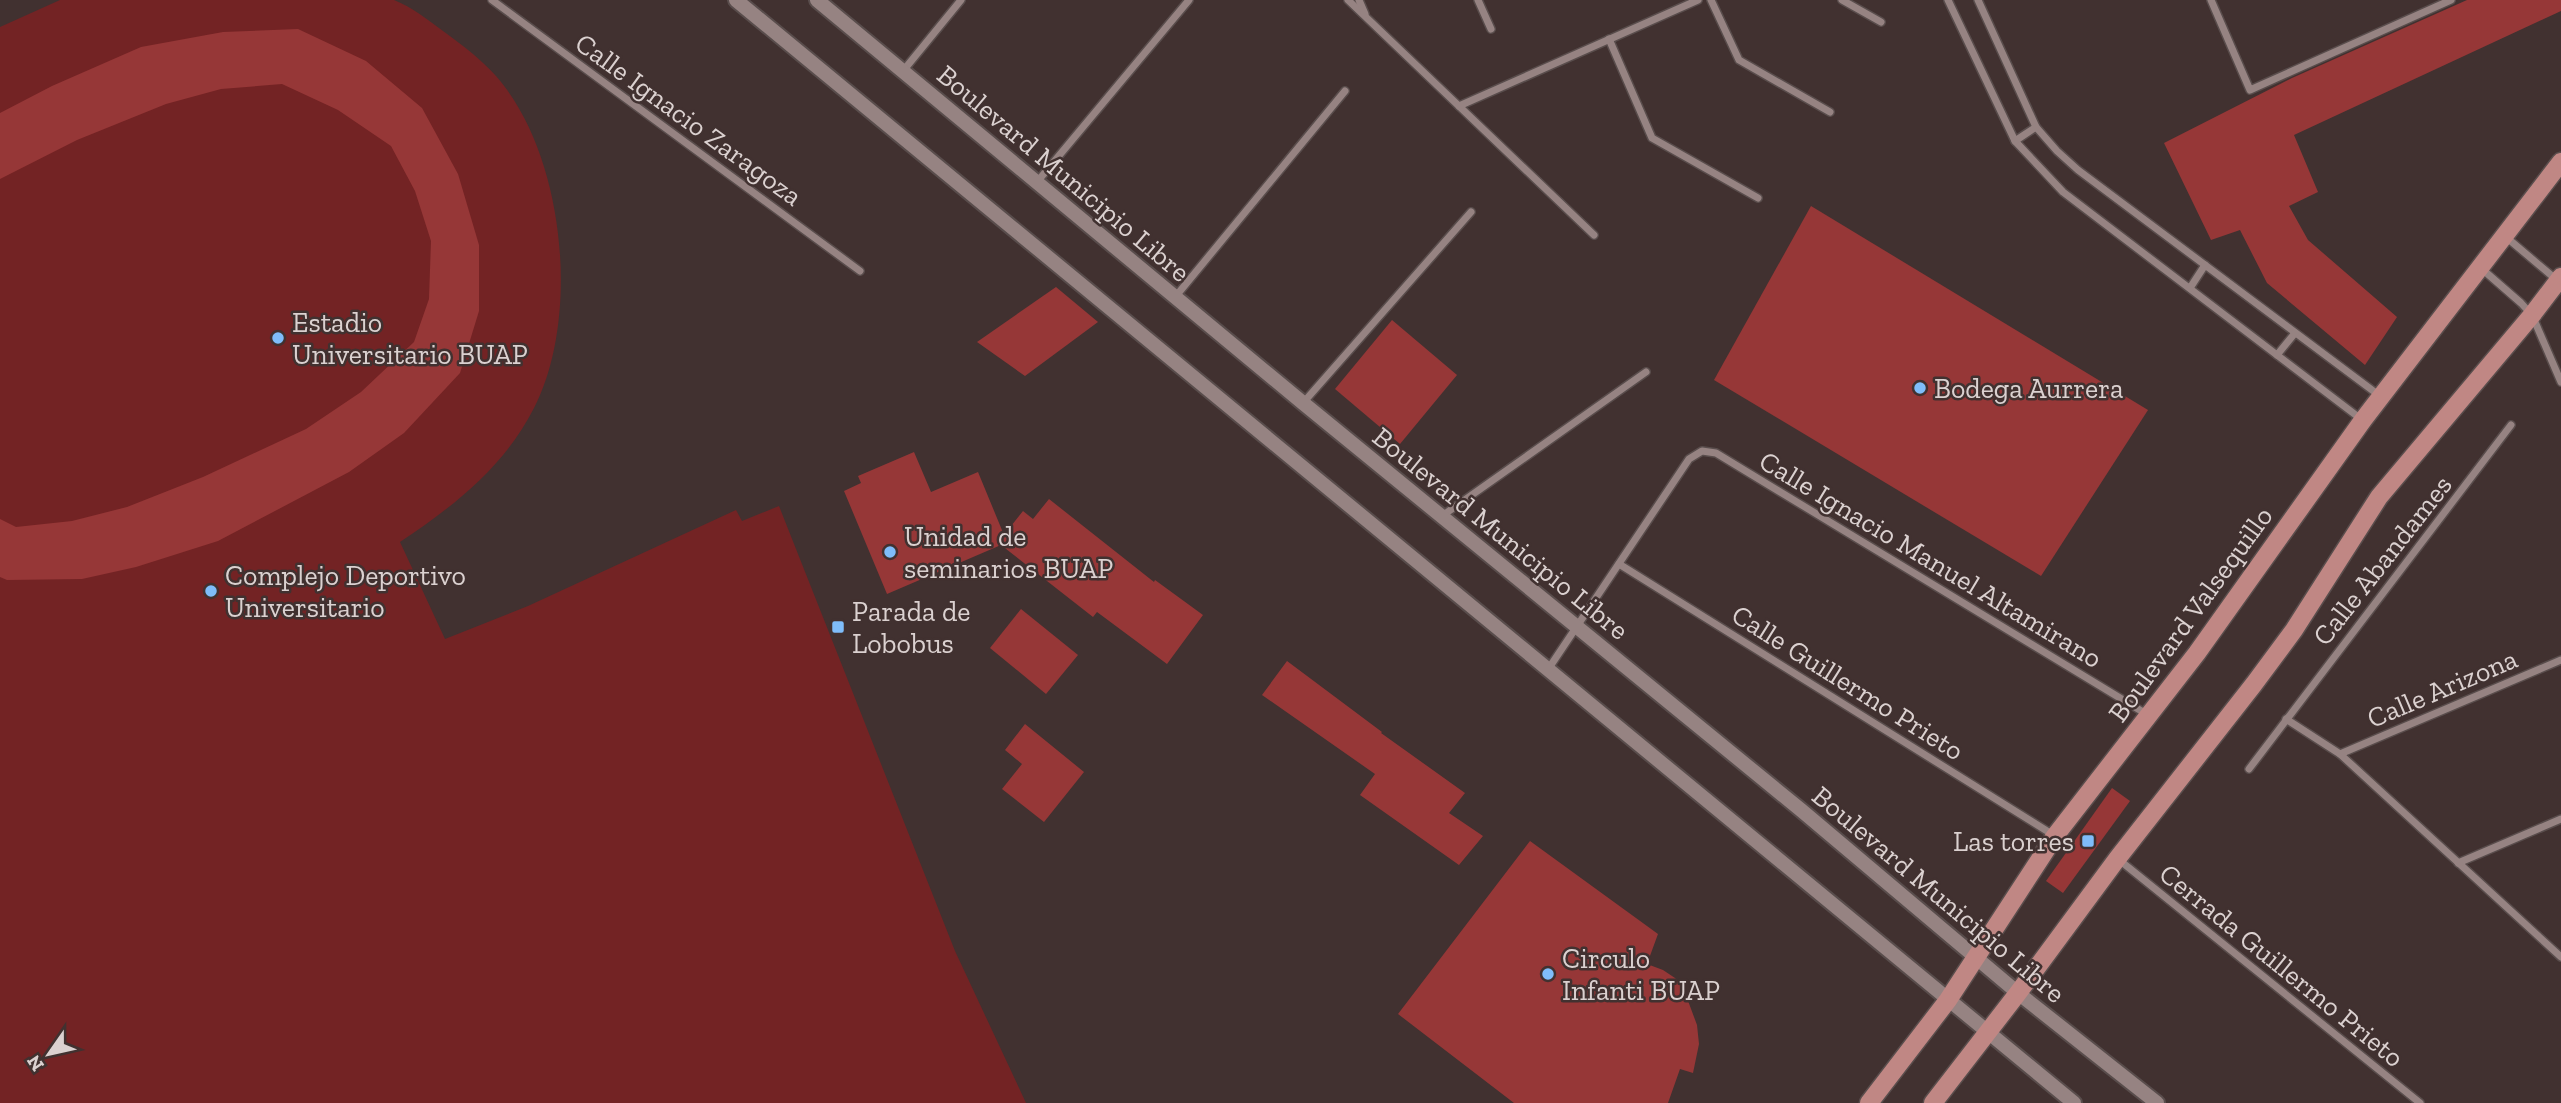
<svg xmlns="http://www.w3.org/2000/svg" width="2561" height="1103" font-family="'Zilla Slab',serif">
	<rect width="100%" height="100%" fill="#413130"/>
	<path fill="#732324" d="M60 0H394C412 7 428 20 443 31 461 44 481 59 496 76 565 154 581 317 534 408 504 467 454 506 400 542L445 639 528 606 736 510 742 521 779 506 955 951 1026 1103H0V27Z"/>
	<g fill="#963737">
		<path d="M2467 0H2561V11L2294 135 2318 192 2289 206 2308 240 2397 317 2365 365 2267 283 2240 230 2211 240 2164 143 2292 78Z"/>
		<path d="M298 29 366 61 422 108 458 174 479 245V311L460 373 404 433 349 472 218 541 136 567 82 579 7 580 0 577V519L16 527 72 521 127 507 203 477 306 429 361 392 414 342 429 299 431 241 415 191 391 146 338 110 282 84 221 89 166 104 77 140 0 179V113L52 86 141 47 223 32Z"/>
		<path d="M1811 206 2148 410 2041 576 1714 380Z"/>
		<path d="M1056 287 1098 322 1025 376 977 342Z"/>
		<path d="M1392 320 1457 375 1400 444 1335 389Z"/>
		<path d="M914 452 931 492 978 472 1004 535 1023 511 1033 519 1049 499 1154 582 1155 580 1203 615 1167 664 1097 612 1093 617 1001 545 887 594 844 491 861 483 858 476Z"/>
		<path d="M1021 609 1078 655 1046 694 990 648Z"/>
		<path d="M1287 661 1382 732 1381 733 1465 793 1449 813 1483 836 1459 865 1360 795 1375 774 1262 695Z"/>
		<path d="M1025 724 1084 772 1044 822 1002 789 1022 764 1005 750Z"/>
		<path d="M2112 788 2130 801 2063 893 2046 881Z"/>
		<path d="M1530 841 1658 934 1647 964 1663 970 1675 978 1684 990 1697 1025 1699 1044 1693 1073 1680 1069 1668 1103H1514L1398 1014Z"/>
	</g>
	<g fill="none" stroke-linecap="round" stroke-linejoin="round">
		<defs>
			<g id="minor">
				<path d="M492 0 860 271"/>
				<path d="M1348 0 1594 235"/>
				<path d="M1359 0 1365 14"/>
				<path d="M1478 0 1491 29"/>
				<path d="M1711 0 1739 60 1830 112"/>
				<path d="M1842 0 1881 22"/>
				<path d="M1948 0 2015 141 2063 192 2361 419"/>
				<path d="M1978 0 2036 127 2057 151 2078 170 2380 396"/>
				<path d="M2211 0 2250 90 2451 0"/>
				<path d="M1609 39 1652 138 1758 198"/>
				<path d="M903 71 961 0"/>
				<path d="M1459 106 1698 0"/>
				<path d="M2015 141 2036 127"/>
				<path d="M1037 182 1189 0"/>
				<path d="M2506 237 2558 281"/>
				<path d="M2482 269 2521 303 2532 315 2561 382"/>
				<path d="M2190 288 2205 265"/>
				<path d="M1176 296 1345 91"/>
				<path d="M2277 355 2295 333"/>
				<path d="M1303 403 1471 212"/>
				<path d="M1442 516 1646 372"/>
				<path d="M1619 564 2055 836"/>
				<path d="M1549 668 1689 459 1702 451 1716 453 2148 715"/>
				<path d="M2286 719 2340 754 2561 957"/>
				<path d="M2340 754 2561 660"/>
				<path d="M2249 769 2511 425"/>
				<path d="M2118 859 2420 1103"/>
				<path d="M2458 863 2561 819"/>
			</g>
			<g id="secondary">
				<path d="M736 0 2074 1103"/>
				<path d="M817 0 1303 403 1801 810 2018 993 2157 1103"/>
			</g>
			<g id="primary">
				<path d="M1869 1103 1948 1000 2055 836 2197 653 2363 420 2561 162"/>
				<path d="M1933 1103 2018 993 2117 859 2254 684 2294 630 2379 497 2532 315 2561 277"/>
			</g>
		</defs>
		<use href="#minor" stroke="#594d4c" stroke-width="10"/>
		<use href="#secondary" stroke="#594d4c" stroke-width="18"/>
		<use href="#primary" stroke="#594d4c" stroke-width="21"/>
		<use href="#minor" stroke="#968382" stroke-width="7"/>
		<use href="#secondary" stroke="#968382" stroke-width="14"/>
		<use href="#primary" stroke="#c08784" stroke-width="18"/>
	</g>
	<g fill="#7fbdfa" stroke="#413130" stroke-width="2.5">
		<circle cx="278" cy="338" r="7"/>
		<circle cx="1920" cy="388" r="7"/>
		<circle cx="890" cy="552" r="7"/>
		<circle cx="211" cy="591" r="7"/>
		<rect x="831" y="620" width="14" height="14" rx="3.5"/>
		<rect x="2081" y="834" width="14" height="14" rx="3.5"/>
		<circle cx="1548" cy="974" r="7"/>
	</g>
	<g text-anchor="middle" stroke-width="5" stroke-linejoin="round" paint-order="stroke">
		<g font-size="28" fill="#dbd1d0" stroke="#413130">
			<text transform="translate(689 119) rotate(36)" y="10">Calle Ignacio Zaragoza</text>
			<text transform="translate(1064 173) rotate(40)" y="10">Boulevard Municipio Libre</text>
			<text transform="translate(1501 533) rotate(39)" y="10">Boulevard Municipio Libre</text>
			<text transform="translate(1931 559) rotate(31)" y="10">Calle Ignacio Manuel Altamirano</text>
			<text transform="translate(2382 560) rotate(-52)" y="10">Calle Abandames</text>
			<text transform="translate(2190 614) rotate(-54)" y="10">Boulevard Valsequillo</text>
			<text transform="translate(1848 682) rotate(32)" y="10">Calle Guillermo Prieto</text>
			<text transform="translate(2442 688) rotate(-23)" y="10">Calle Arizona</text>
			<text transform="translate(1939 894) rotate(40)" y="10">Boulevard Municipio Libre</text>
			<text transform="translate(2282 965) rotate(39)" y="10">Cerrada Guillermo Prieto</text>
		</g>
		<g font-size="28" fill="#dbd1d0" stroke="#413130" text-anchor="start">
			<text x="292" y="332">Estadio<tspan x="292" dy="32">Universitario BUAP</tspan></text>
			<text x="1934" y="398">Bodega Aurrera</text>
			<text x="904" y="546">Unidad de<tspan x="904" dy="32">seminarios BUAP</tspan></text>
			<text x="225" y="585">Complejo Deportivo<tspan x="225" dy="32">Universitario</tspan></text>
			<text x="852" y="621">Parada de<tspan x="852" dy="32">Lobobus</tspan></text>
			<text x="2074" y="851" text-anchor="end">Las torres</text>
			<text x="1562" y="968">Circulo<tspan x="1562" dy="32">Infanti BUAP</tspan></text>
		</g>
	</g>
	<g transform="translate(49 1054) rotate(236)" stroke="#413130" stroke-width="5" paint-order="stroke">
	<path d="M0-5L12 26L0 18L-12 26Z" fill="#dbd1d0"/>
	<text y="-10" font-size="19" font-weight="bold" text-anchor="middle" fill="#dbd1d0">N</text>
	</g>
</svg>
